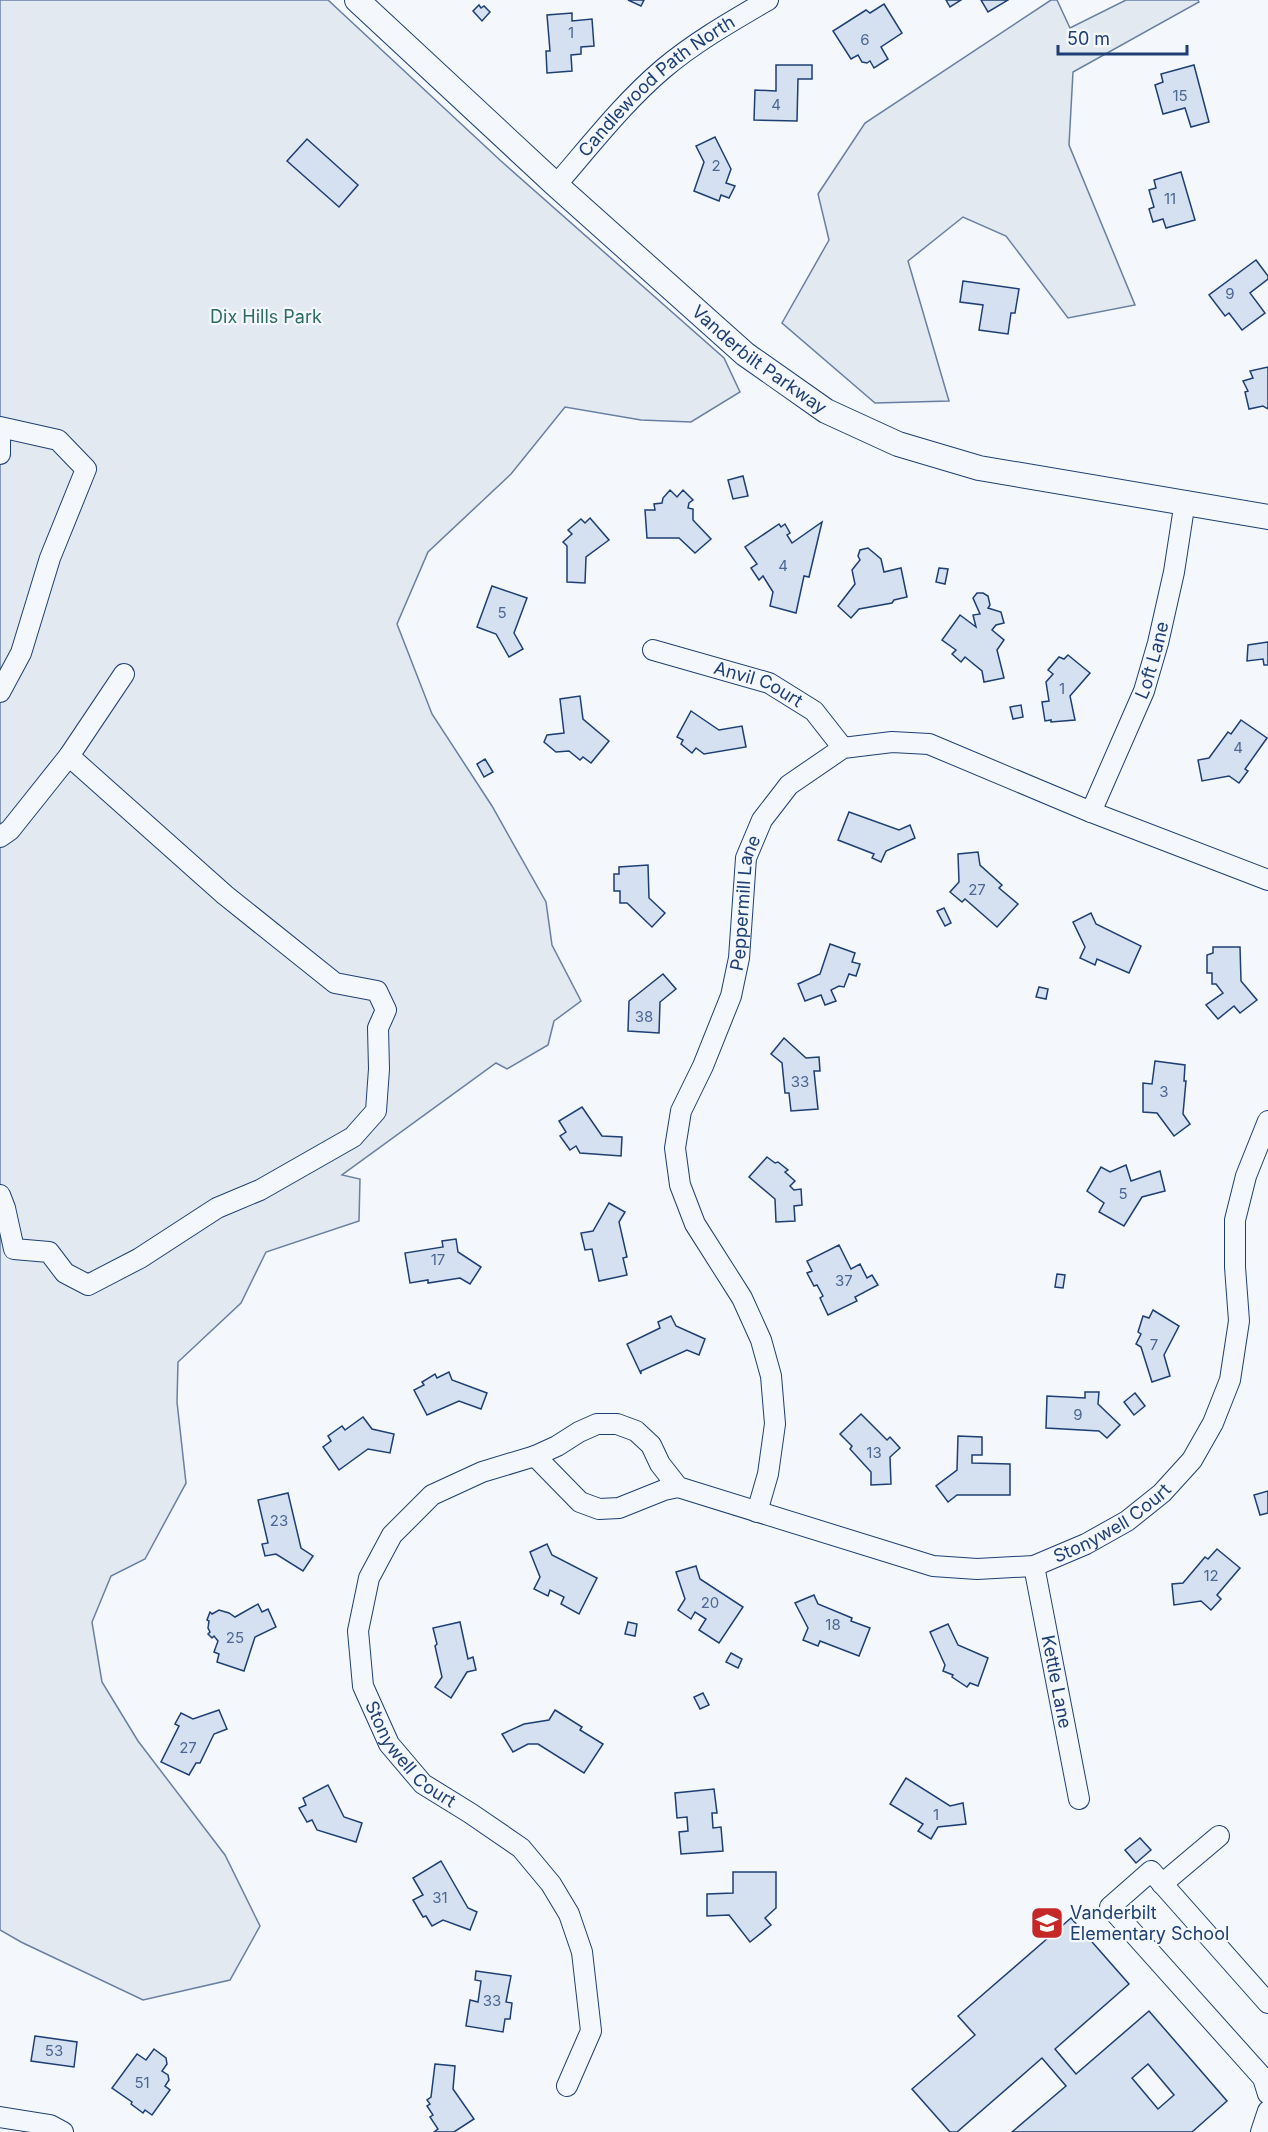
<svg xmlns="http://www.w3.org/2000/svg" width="1268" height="2132" font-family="Inter,sans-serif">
	<rect width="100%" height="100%" fill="#f4f7fb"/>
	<g fill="#e3e9f0" stroke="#687fa3" stroke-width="1.5">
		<path d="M0 0H328L501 161 724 358 740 392 691 422 641 420 565 407 511 474 428 552 397 624 432 714 492 806 546 902 552 945 581 1001 554 1021 548 1045 507 1069 496 1063 342 1175 360 1179 359 1221 266 1252 241 1303 178 1362 177 1402 186 1483 145 1559 111 1576 92 1622 102 1682 138 1741 225 1855 260 1926 230 1980 143 2000 21 1942 0 1930Z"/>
		<path d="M1051 0H1057L1070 28 1126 0H1198L1199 2 1073 72 1069 145 1135 305 1068 318 1006 236 963 217 908 261 949 401 875 403 782 323 829 240 818 194 865 123Z"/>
	</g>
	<g fill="#d5e0f0" stroke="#1d3f73" stroke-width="1.5" fill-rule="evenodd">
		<path d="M628 0H644L641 6Z"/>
		<path d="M946 0H961L950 7Z"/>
		<path d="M981 0H1008L988 12Z"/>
		<path d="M884 4 902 33 881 47 888 59 874 68 870 61 867 63 862 62 858 55 851 59 833 31 866 10 870 13Z"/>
		<path d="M479 5 481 8 484 6 490 12 482 21 473 11Z"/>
		<path d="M572 13V21L592 19 594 46 581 47V54L571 55 572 71 547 73 546 51H550L547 15Z"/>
		<path d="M776 65H812V79H798L797 121 754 120 755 90 776 91Z"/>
		<path d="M1194 65 1209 122 1191 127 1185 108 1163 114 1155 85 1163 82 1161 74Z"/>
		<path d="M715 137 731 169 726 183 735 186 729 198 721 195 719 201 694 191 704 162 696 146Z"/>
		<path d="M307 139 358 185 339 207 287 161Z"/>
		<path d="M1181 172 1195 220 1166 228 1163 219 1153 222 1149 209 1154 207 1149 190 1156 188 1154 180Z"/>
		<path d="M1256 260 1268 276V279L1250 293 1265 313 1242 330 1229 313 1225 316 1209 295Z"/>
		<path d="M963 281 1019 289 1015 313H1011L1008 334 979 330 983 305 960 302Z"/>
		<path d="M1268 367V409L1263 406 1249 409 1245 392 1248 391 1243 381 1253 378 1250 371Z"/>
		<path d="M743 476 748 496 733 499 728 480Z"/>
		<path d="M670 490 677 497 683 490 693 500 689 503 688 508 693 509V520L711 539 695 553 679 538H647L645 510H655L654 504 662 503 663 498Z"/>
		<path d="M590 518 609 540 586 557 585 583 567 582V546L563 542 572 534 568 530 581 519 585 523Z"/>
		<path d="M822 522 809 577 804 576 796 613 770 606 773 592 763 576 759 580 751 568 757 564 745 547 779 524 781 527 785 524 790 533 787 535 792 543Z"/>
		<path d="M868 548 881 559 884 572 901 568 907 597 894 600 892 603 859 609 851 618 838 606 855 584 852 570 860 560 858 556 860 550Z"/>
		<path d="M939 568 948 569 945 584 936 582Z"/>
		<path d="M492 586 527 598 514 633 523 649 509 657 496 634 477 627Z"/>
		<path d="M977 593H983L988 596 990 605 988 608 1001 612 1004 623 996 625 992 630 1004 640 997 650 1004 678 984 682 982 671 965 657 961 662 952 654 956 650 942 640 960 615 976 627 973 615 980 614 973 598Z"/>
		<path d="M1268 642V665H1264L1263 659 1247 661 1248 645Z"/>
		<path d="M1068 655 1090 673 1070 696 1075 720 1051 722V720L1045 721 1042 702 1049 701 1046 682 1053 674 1048 670 1059 657 1064 659Z"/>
		<path d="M580 696 583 719 609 741 591 763 583 757 580 760 569 751 556 752 544 742 547 735 564 733 560 699Z"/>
		<path d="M1021 705 1023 717 1013 719 1010 707Z"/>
		<path d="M691 711 719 730 742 726 746 747 704 754 696 748 692 753 681 744 683 740 677 737Z"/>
		<path d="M1241 720 1267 738 1245 769 1248 771 1239 783 1229 776 1202 781 1198 760 1209 758 1228 732 1231 734Z"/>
		<path d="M485 759 493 772 484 777 477 764Z"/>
		<path d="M849 812 899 830 910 825 915 838 886 851 881 862 872 858 874 854 838 840Z"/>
		<path d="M978 852 980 865 1002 885 999 888 1018 904 997 927 965 899 962 902 950 892 959 882 958 854Z"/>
		<path d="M648 865 649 898 665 913 652 927 627 903H620V891H614V874H619V867Z"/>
		<path d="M944 908 951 923 945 926 937 911Z"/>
		<path d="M1091 913 1096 924 1141 946 1129 973 1097 959 1095 965 1080 958 1085 947 1073 922Z"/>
		<path d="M830 944 855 953 852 962 860 964 856 976 849 974 844 987 839 986 831 990 836 1001 825 1005 821 995 805 1001 798 984 820 974Z"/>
		<path d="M1213 947H1240L1241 981 1257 1000 1240 1013 1234 1006 1218 1019 1206 1005 1223 993 1216 984H1212V973H1207V955L1213 953Z"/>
		<path d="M663 974 676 989 660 1002 659 1033 628 1031 629 1001Z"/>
		<path d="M1039 987 1048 989 1046 999 1036 997Z"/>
		<path d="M784 1038 806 1058 819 1057 820 1071H814L818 1109 791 1111 789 1093H785L782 1063 771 1054Z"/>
		<path d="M1155 1061 1185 1065 1184 1081H1186L1183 1114 1190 1124 1174 1136 1157 1113 1143 1112V1083L1152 1084Z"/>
		<path d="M582 1107 602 1136 622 1137 621 1156 580 1153 576 1146 570 1150 560 1136 566 1132 559 1121Z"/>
		<path d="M767 1157 775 1163 778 1162 788 1170 785 1172 795 1181 790 1186 794 1190 801 1189 802 1205 794 1206 795 1221 776 1222 775 1199 749 1177Z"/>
		<path d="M1126 1165 1131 1181 1160 1171 1165 1191 1142 1197 1124 1226 1099 1212 1104 1203 1087 1191 1101 1167 1110 1172Z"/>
		<path d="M609 1203 625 1212 619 1222 627 1257 623 1258 627 1275 599 1281 592 1249 585 1250 581 1233 593 1231Z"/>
		<path d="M456 1239 458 1252 481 1267 470 1284 460 1278 428 1283V1280L410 1283 405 1253 443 1247 442 1241Z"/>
		<path d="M839 1245 851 1269 860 1264 867 1278 872 1275 878 1285 855 1297 857 1301 828 1315 820 1298 823 1296 817 1285 814 1286 807 1273 812 1271 807 1261Z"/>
		<path d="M1057 1274 1065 1275 1063 1288 1055 1287Z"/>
		<path d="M1153 1310 1179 1326 1164 1355 1170 1376 1152 1382 1141 1347 1136 1344 1141 1334 1138 1332 1143 1316 1149 1318Z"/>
		<path d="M671 1316 676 1326 705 1339 699 1355 687 1350 641 1371V1374L627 1344 660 1328 658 1322Z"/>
		<path d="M449 1372 452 1380 487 1393 481 1409 459 1401 427 1415 414 1390 424 1385 422 1382 435 1374 437 1378Z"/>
		<path d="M1085 1392H1099L1098 1404 1120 1425 1107 1438 1099 1431 1046 1428 1047 1396 1085 1398Z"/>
		<path d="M1135 1393 1145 1406 1134 1415 1124 1402Z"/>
		<path d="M861 1414 887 1440 890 1437 900 1448 890 1457 891 1484 871 1485V1472L850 1449 852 1446 840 1434Z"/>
		<path d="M363 1417 372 1429 394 1434 390 1453 368 1449 339 1470 323 1447 331 1441 328 1436 342 1426 345 1430Z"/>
		<path d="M958 1436 982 1437V1455H972V1463L1010 1464V1495H957L948 1502 936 1486 957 1470Z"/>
		<path d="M1268 1491V1513L1260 1515 1254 1495Z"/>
		<path d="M288 1493 301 1548 313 1556 303 1571 276 1554 265 1556 262 1544 268 1543 258 1500Z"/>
		<path d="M547 1544 552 1555 597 1578 579 1614 561 1604 564 1597 550 1590 548 1596 534 1589 540 1577 530 1552Z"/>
		<path d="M1217 1549 1240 1568 1217 1595 1221 1599 1211 1610 1201 1601 1174 1605 1172 1584 1183 1583 1205 1557 1208 1559Z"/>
		<path d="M696 1566 700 1579 743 1607 719 1643 699 1630 706 1619 695 1612 691 1619 678 1610 685 1599 676 1572Z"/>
		<path d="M814 1595 818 1604 852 1618 851 1621 870 1628 859 1656 820 1641 818 1646 803 1640 808 1628 795 1603Z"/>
		<path d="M258 1604 262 1612 268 1609 276 1627 255 1637 244 1671 217 1662 219 1654 214 1652 218 1641 214 1636 212 1638 208 1634 210 1632 208 1628 209 1621 207 1620 210 1612 212 1614 219 1610 229 1613 235 1617Z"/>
		<path d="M460 1622 468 1659 473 1657 476 1670 467 1672 451 1698 435 1687 442 1677 435 1646 437 1644 433 1628Z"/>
		<path d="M628 1622 637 1624 635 1636 625 1634Z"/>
		<path d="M948 1624 958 1645 988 1658 978 1686 970 1683 967 1687 952 1677 953 1675 943 1671 945 1665 930 1632Z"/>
		<path d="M731 1653 742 1659 738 1668 726 1662Z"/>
		<path d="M703 1693 709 1705 700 1709 694 1697Z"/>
		<path d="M219 1710 227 1729 214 1734 200 1763H196L189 1775 161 1762 179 1726 175 1724 181 1713 193 1719Z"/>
		<path d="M555 1710 582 1727 580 1730 603 1744 584 1773 538 1744H528L513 1752 502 1734 524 1724 549 1720Z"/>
		<path d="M906 1778 950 1806 963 1803 966 1824 938 1827 931 1839 918 1831 923 1824 890 1804Z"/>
		<path d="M328 1785 344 1817 362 1823 356 1842 317 1830 312 1820 307 1822 299 1808 306 1805 303 1798Z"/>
		<path d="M714 1789 717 1813H712L713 1828 721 1827 723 1851 681 1854 679 1832 688 1831 687 1817 677 1818 675 1793Z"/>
		<path d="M1140 1838 1151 1850 1136 1863 1125 1850Z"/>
		<path d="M441 1861 468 1908 477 1912 470 1930 443 1920 432 1926 426 1916 423 1917 413 1900 423 1895 413 1878Z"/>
		<path d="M733 1872H776V1908L765 1918 771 1925 750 1942 729 1915 707 1916V1894L733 1893Z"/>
		<path d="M1071 1918 1129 1984 1055 2049 1076 2074 1149 2011 1227 2101 1192 2132H1012L1066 2086 1042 2058 957 2132H950L912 2089 975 2035 958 2016ZM1148 2064 1174 2095 1158 2109 1132 2078Z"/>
		<path d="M476 1971 511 1976 506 2002 512 2003 510 2019H505L503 2032 466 2026 470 2000 478 2002 481 1981 475 1980Z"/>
		<path d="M35 2036 77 2042 74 2067 31 2061Z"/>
		<path d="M154 2049 166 2058 167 2064 162 2071 168 2075 169 2080 165 2086 170 2090 152 2115 145 2110 143 2113 131 2104 132 2102 112 2088 137 2054 146 2060Z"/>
		<path d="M435 2064 455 2066 453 2089 474 2119 454 2132H434L438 2129 430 2117 433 2115 427 2106 430 2104 427 2100 431 2097Z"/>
	</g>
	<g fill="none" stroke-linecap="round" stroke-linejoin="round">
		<defs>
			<g id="minor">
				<path id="s1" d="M556 185C590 146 623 103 663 69 695 42 732 21 768 0"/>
				<path d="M0 427 58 440 86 469 50 558 21 653 0 692"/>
				<path d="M0 439V454"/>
				<path id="s2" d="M653 650 769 683 814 711 843 748"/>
				<path id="s3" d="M1091 812 1144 691 1158 643 1174 572 1185 501"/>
				<path d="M0 837 10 830 69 756"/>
				<path d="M0 1195 5 1208 14 1249 49 1252 65 1273 88 1285 140 1258 217 1208 260 1190 353 1137 376 1111 379 1069 378 1028 386 1010 377 991 335 983 225 895 69 756 124 674"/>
				<path id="s4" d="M535 1456 482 1472 432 1495 392 1535 369 1578 358 1631 363 1686 389 1744 423 1784 470 1813 521 1848 551 1884 569 1914 582 1952 591 2031 567 2086"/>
				<path id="s5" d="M678 1487 660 1464 651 1445 636 1431 617 1424H597L579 1432 557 1446 535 1456 580 1502 599 1509 619 1508 664 1490 678 1487 933 1566 977 1569 1034 1566 1086 1544 1127 1521 1162 1493 1192 1460 1213 1423 1230 1380 1239 1321 1235 1267V1220L1246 1176 1268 1121"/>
				<path id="s6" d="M757 1512 768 1474 775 1424 771 1376 761 1340 742 1298 695 1224 680 1185 675 1148 681 1111 703 1066 731 996 739 958 746 858 762 820 789 785 843 748 892 742 929 744 1091 812 1268 880"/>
				<path id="s7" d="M1034 1566 1079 1799"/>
				<path d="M1162 1884 1219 1836"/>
				<path d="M1268 2003 1151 1871 1110 1907 1263 2078 1268 2094"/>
				<path d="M0 2117 50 2125 63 2132"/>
				<path d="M1261 2132 1268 2111"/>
			</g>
			<g id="major">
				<path id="s8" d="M357 0 556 185 745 354 826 411 898 444 979 468 1268 517"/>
			</g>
		</defs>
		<use href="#minor" stroke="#1d3f73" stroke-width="22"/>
		<use href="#major" stroke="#1d3f73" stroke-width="26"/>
		<use href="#minor" stroke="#f4f7fb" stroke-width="20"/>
		<use href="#major" stroke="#f4f7fb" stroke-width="24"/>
	</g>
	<defs>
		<symbol id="school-square" viewBox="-11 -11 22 22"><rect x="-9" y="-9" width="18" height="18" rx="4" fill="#c62828" stroke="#f4f7fb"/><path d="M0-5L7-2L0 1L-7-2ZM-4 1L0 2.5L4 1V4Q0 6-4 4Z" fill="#fff"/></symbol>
	</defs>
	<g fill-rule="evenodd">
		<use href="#school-square" x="1028" y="1904" width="38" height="38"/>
	</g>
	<g text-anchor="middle" stroke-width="4.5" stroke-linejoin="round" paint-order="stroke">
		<g font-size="15" fill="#4b6792">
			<text x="571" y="38">1</text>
			<text x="865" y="45">6</text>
			<text x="1180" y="101">15</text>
			<text x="776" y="110">4</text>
			<text x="716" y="171">2</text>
			<text x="1170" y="204">11</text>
			<text x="1230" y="299">9</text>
			<text x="783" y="571">4</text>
			<text x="502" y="618">5</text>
			<text x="1062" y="694">1</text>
			<text x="1238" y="753">4</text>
			<text x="977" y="895">27</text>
			<text x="644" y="1022">38</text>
			<text x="800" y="1087">33</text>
			<text x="1164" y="1097">3</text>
			<text x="1123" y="1199">5</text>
			<text x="438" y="1265">17</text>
			<text x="844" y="1286">37</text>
			<text x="1154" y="1350">7</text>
			<text x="1078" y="1420">9</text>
			<text x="874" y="1458">13</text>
			<text x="279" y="1526">23</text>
			<text x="1211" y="1581">12</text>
			<text x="710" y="1608">20</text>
			<text x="833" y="1630">18</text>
			<text x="235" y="1643">25</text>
			<text x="188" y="1753">27</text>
			<text x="936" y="1820">1</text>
			<text x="440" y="1903">31</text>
			<text x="492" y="2006">33</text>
			<text x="54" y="2056">53</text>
			<text x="142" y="2088">51</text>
		</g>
		<g font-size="18" fill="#1d3f73" stroke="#f4f7fb">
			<text dy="6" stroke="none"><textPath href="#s1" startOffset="142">Candlewood Path North</textPath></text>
			<text dy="6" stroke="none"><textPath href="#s8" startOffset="540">Vanderbilt Parkway</textPath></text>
			<text dy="6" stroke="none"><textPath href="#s3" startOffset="164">Loft Lane</textPath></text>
			<text dy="6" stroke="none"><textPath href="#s2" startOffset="111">Anvil Court</textPath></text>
			<text dy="6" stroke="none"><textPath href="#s6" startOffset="646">Peppermill Lane</textPath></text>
			<text dy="6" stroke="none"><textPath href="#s5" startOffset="806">Stonywell Court</textPath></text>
			<text dy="6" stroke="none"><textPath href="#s7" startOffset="118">Kettle Lane</textPath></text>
			<text dy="6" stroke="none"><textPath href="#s4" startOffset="410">Stonywell Court</textPath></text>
		</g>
		<g font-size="18" fill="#2c6c60" stroke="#f4f7fb">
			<text x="266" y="323">Dix Hills Park</text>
		</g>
		<g font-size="18" fill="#1d3f73" stroke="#f4f7fb" text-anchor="start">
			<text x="1070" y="1919">Vanderbilt<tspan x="1070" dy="21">Elementary School</tspan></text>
		</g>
	</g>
	<path d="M1058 45v9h129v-9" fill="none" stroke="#1d3f73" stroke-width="3"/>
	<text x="1067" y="45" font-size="18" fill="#1d3f73" stroke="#f4f7fb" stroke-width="4.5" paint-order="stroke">50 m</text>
</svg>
